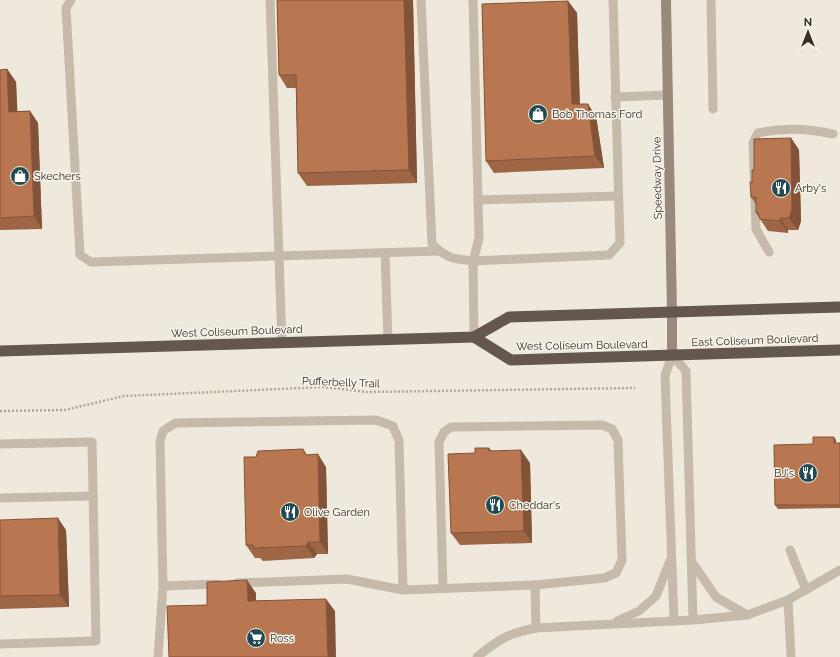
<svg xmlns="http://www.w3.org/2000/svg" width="840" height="657" font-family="Raleway,sans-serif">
	<rect width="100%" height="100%" fill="#efe9dd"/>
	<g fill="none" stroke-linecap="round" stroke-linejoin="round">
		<path stroke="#b2a595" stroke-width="2.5" stroke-dasharray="2 2" stroke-linecap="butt" d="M0 411 65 410 124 396 324 387 367 392 635 388"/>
		<g stroke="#c6baaa" stroke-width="9">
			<path d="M71 0 66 8 80 255 91 262 439 251"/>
			<path d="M270 0 282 343"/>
			<path d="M421 0 432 244C446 258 453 259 473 261L474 337"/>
			<path d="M473 0 479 238 473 261 609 255 620 243 613 0"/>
			<path d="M711 0 713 109"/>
			<path d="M615 97 668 95"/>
			<path d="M478 200 618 196"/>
			<path d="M769 252 756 229 753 143 758 133C784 127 807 128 833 134"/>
			<path d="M385 253 388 340"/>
			<path d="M0 444 92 442 96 641 0 644"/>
			<path d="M0 498 93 496"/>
			<path d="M790 550 806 590"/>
			<path d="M692 562 716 597 747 615"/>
			<path d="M237 583 347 579 403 590 535 585 536 628"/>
			<path d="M163 586 160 441 163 431 175 423 376 420 393 426 399 441 403 590"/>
			<path d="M443 588 439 442 444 432 451 427 602 425 612 429 618 440 622 560 616 573 604 578 535 585"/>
			<path d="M788 600 791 657"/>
			<path d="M617 621 639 611 656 596 670 561"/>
			<path d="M674 621 665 376 672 355 686 371 693 620"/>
			<path d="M158 657 163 586 218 584"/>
			<path d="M477 657C499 639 509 633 536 628L693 620 747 615 788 600 840 570"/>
		</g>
		<path stroke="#9a8a7c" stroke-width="10" d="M666 0 672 312V355"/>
		<g stroke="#64584e" stroke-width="11">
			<path d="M474 337 511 360 840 350"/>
			<path d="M0 351 474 337 509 317 840 307"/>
		</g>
	</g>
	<g fill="#9f6646">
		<path d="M277 0H413L417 183 307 186 298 173 296 88H287L279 75Z"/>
		<path d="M568 1 577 13 580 104 596 116 604 168 494 173 486 161Z"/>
		<path d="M7 69 16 82 17 111H30L38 123 42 229 0 230V70Z"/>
		<path d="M791 138 799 150 801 221 798 230H788V233L768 231 756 213V204L751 197 752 182Z"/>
		<path d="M836 440V443H840V508L778 509 775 505 813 444Z"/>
		<path d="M489 448 492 451 530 463 532 543 460 545 451 533 475 453Z"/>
		<path d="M303 449 307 455 326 467 328 554H317L314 558 263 561 260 558H255L246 545 256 457Z"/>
		<path d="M0 520 66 530 69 607 0 609Z"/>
	</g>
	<g fill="#825339">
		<path d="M404 0H413L417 183 409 170Z"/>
		<path d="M568 1 577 13 580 117 572 104Z"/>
		<path d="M7 69 16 82 18 124 9 112Z"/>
		<path d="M588 104 596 116 604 168 595 156Z"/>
		<path d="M30 111 38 123 42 229 34 216Z"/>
		<path d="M791 138 799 150 801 221 798 230 789 218Z"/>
		<path d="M780 218 788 230V233L780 221Z"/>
		<path d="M834 437 836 440V446L834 443Z"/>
		<path d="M521 450 530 463 532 543 524 531Z"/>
		<path d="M318 454 326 467 328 554 320 542Z"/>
		<path d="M58 518 66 530 69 607 60 595Z"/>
		<path d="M308 542 317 554 314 558 306 546Z"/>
		<path d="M247 580 256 593V613L248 601Z"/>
		<path d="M326 599 335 611 336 657H328Z"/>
	</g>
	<g fill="#b97751" stroke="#825339">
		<path d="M277 0H404L409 170 298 173 296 75H279Z"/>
		<path d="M568 1 572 104H588L595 156 486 161 482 4Z"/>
		<path d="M7 69 9 112 30 111 34 216 0 218V70Z"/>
		<path d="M791 138 792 209 789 218H780V221L760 219 758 213H756V197H751L750 182H752V170H754V139Z"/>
		<path d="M813 437H834V443H840V505H775L774 445 813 444Z"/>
		<path d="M475 448H489V451L521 450 524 531 451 533 448 454 475 453Z"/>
		<path d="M303 449 306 455 318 454 320 542H308L306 546 254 548 253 545H246L244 457H256L258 451Z"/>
		<path d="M58 518 60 595 0 596V520Z"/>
		<path d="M247 580 248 601 326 599 328 657H169L167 606 207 605V582Z"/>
	</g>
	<defs>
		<symbol id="shop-disc" viewBox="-11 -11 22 22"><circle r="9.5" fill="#234952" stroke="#f7f3e9"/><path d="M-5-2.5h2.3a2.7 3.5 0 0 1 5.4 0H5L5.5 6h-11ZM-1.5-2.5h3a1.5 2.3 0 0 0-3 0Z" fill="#fff"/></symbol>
		<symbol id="restaurant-disc" viewBox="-11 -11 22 22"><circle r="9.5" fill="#234952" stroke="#f7f3e9"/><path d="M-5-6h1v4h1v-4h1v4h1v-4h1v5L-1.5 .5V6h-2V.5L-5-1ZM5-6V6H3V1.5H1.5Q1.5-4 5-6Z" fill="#fff"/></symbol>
		<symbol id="supermarket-disc" viewBox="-11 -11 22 22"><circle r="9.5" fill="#234952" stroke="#f7f3e9"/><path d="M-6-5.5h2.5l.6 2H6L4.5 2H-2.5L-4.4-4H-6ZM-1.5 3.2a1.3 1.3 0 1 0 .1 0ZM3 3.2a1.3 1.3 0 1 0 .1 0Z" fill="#fff"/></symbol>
	</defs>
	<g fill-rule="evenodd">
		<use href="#shop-disc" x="527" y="103" width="22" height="22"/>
		<use href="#shop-disc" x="9" y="165" width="22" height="22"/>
		<use href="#restaurant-disc" x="770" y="177" width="22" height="22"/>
		<use href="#restaurant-disc" x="797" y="462" width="22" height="22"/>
		<use href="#restaurant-disc" x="484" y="494" width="22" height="22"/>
		<use href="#restaurant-disc" x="279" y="501" width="22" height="22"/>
		<use href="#supermarket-disc" x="245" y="627" width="22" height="22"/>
	</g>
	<g text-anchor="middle" stroke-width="3" stroke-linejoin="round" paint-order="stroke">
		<g font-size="11" fill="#352e29" stroke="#f7f3e9" text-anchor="start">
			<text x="552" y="118">Bob Thomas Ford</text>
			<text x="34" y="180">Skechers</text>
			<text x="795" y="192">Arby's</text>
			<text x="794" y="477" text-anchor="end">BJ's</text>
			<text x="509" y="509">Cheddar's</text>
			<text x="304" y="516">Olive Garden</text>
			<text x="270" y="642">Ross</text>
		</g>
		<g font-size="11" fill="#352e29" stroke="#f7f3e9">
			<text transform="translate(657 178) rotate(-91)" y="4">Speedway Drive</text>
			<text transform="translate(237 331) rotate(-2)" y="4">West Coliseum Boulevard</text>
			<text transform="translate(755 340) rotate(-2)" y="4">East Coliseum Boulevard</text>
			<text transform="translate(582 345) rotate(-1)" y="4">West Coliseum Boulevard</text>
			<text transform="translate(341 382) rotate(2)" y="4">Pufferbelly Trail</text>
		</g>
	</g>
	<g transform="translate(808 32)" stroke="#f7f3e9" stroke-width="3" paint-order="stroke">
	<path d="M0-3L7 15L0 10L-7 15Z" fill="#352e29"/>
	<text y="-6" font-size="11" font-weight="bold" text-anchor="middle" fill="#352e29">N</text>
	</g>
</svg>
